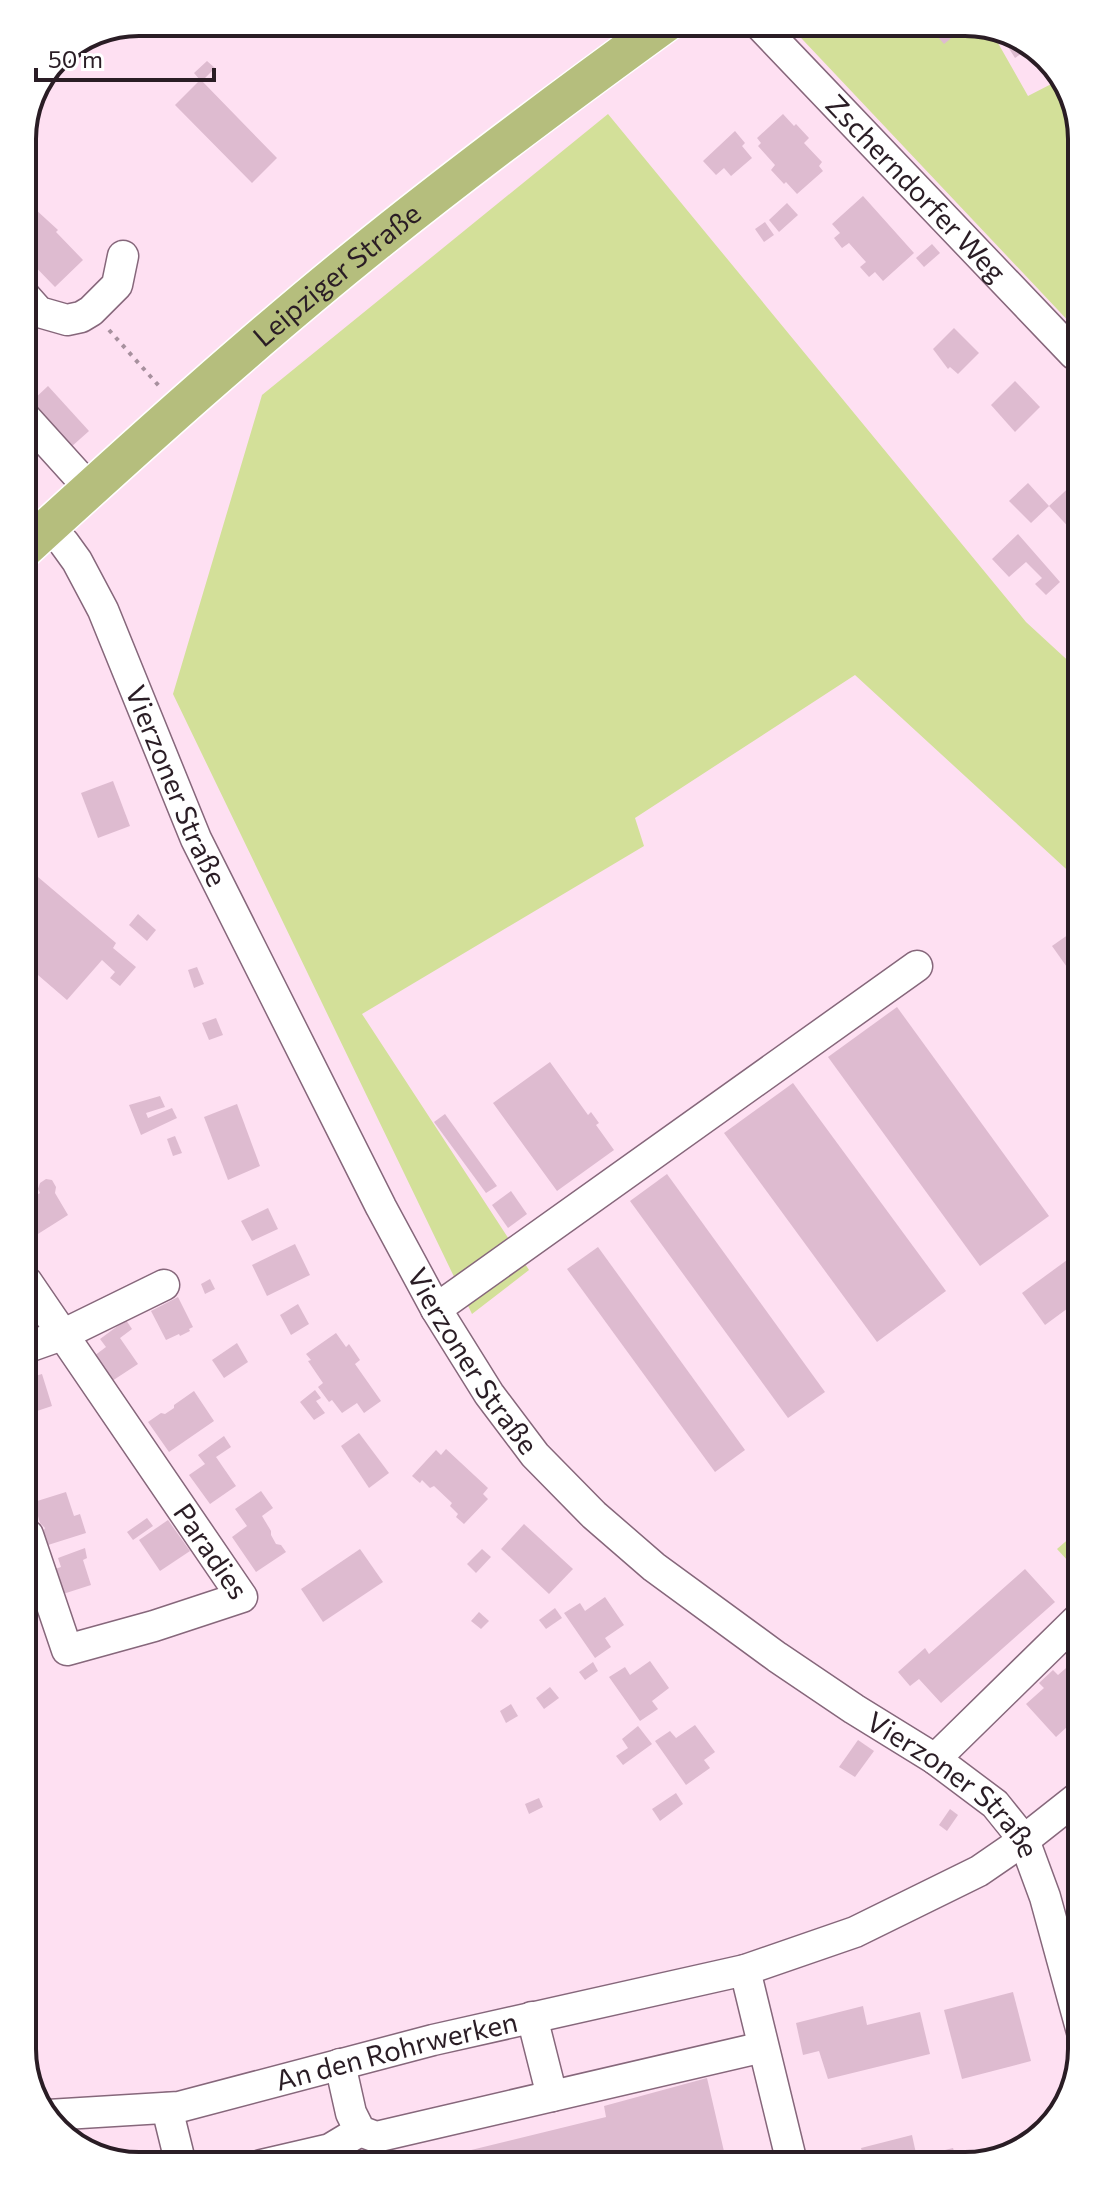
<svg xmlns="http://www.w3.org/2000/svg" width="1104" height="2188" font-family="Commissioner,sans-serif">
	<rect width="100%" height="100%" fill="#fee0f2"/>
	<g fill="#d3e099">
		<path d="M786 22H973L990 29 1028 96 1061 79 1073 95 1074 327Z"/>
		<path d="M608 114 1026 622 1076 668 1077 879 855 675 635 818 644 846 362 1014 529 1270 472 1314 173 694 262 395Z"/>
		<path d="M1080 1529V1574L1057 1549Z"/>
	</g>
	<g fill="#debbd0">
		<path d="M925 22H952L960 31 944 44Z"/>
		<path d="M1008 36 1019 41H1023L1028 49 1015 58 1003 39Z"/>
		<path d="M207 61 215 68 202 81 277 158 252 183 175 105 200 80 194 73Z"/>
		<path d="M783 114 794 126 796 124 809 138 804 143 822 162 819 166 823 171 797 194 786 182 784 184 771 170 775 165 758 146 761 143 757 138Z"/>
		<path d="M735 131 745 143 742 146 752 158 731 176 724 168 716 175 703 161Z"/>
		<path d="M863 196 914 253 883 281 875 272 869 277 860 267 866 262 857 252 849 243 842 248 834 238 840 233 832 224Z"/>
		<path d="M23 198 58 230 56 232 83 260 55 287 23 254Z"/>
		<path d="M787 203 798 215 779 232 769 220Z"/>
		<path d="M765 222 774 235 764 242 755 229Z"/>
		<path d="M932 244 940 253 924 267 916 258Z"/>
		<path d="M954 328 979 353 958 374 950 367 948 369 933 349Z"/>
		<path d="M1015 381 1040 407 1015 432 991 405Z"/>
		<path d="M48 386 89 431 71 447 31 402Z"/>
		<path d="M24 456 37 470 24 483Z"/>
		<path d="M1075 482V534L1049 506Z"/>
		<path d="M1028 483 1049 506 1031 523 1009 501Z"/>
		<path d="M1018 534 1060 582 1046 595 1035 584 1042 578 1026 562 1009 577 992 559Z"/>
		<path d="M25 689 32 692 31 695 37 697 29 729 25 728Z"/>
		<path d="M113 781 130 826 98 838 81 793Z"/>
		<path d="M25 866 116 943 113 948 136 967 120 986 110 978 115 972 102 960 67 1000 31 969 34 965 26 958Z"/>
		<path d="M138 914 156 930 147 941 129 925Z"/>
		<path d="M1072 932 1077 938V975L1074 977 1052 946Z"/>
		<path d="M197 967 204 984 194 988 188 970Z"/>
		<path d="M897 1007 1049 1216 980 1266 828 1057Z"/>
		<path d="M216 1018 223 1035 209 1040 202 1023Z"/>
		<path d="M550 1062 588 1115 591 1112 599 1123 596 1125 614 1150 557 1191 493 1103Z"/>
		<path d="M793 1083 946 1291 877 1342 724 1133Z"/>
		<path d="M160 1096 165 1107 146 1113 148 1118 172 1108 177 1118 141 1135 129 1105Z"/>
		<path d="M237 1104 260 1166 228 1180 204 1117Z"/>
		<path d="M445 1114 497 1186 486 1193 434 1122Z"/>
		<path d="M175 1136 182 1153 173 1156 167 1139Z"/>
		<path d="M667 1174 825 1392 788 1418 630 1201Z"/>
		<path d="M46 1179 52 1180 56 1187 55 1193 68 1215 30 1239 27 1234V1201L40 1193 38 1189 40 1183Z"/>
		<path d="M511 1191 527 1214 508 1228 492 1205Z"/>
		<path d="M268 1208 278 1229 252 1241 241 1221Z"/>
		<path d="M295 1244 310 1275 267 1296 252 1265Z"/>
		<path d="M598 1247 745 1450 715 1472 567 1269Z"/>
		<path d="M1078 1252 1079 1300 1045 1325 1022 1293Z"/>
		<path d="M210 1279 215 1289 205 1294 201 1284Z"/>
		<path d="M178 1297 193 1327 189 1329 190 1331 180 1336 179 1334 166 1340 151 1311Z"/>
		<path d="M298 1304 309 1324 291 1335 280 1315Z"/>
		<path d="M126 1320 132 1329 120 1338 138 1364 112 1381 94 1356 106 1347 100 1339Z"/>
		<path d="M336 1333 346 1347 349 1344 360 1360 355 1364 381 1401 364 1413 357 1403 342 1413 332 1400 329 1402 318 1387 323 1383 308 1361 311 1360 306 1354Z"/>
		<path d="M237 1343 248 1362 224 1378 212 1360Z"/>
		<path d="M42 1374 52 1406 28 1414V1378Z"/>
		<path d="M315 1390 321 1398 316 1401 325 1413 314 1420 300 1402Z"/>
		<path d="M194 1391 214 1421 169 1452 148 1422 161 1413 165 1414 174 1408V1405Z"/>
		<path d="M359 1433 389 1473 369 1488 341 1446Z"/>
		<path d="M224 1436 231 1447 216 1457 236 1486 210 1504 189 1475 205 1464 198 1455Z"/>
		<path d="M446 1449 488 1488 483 1494 488 1499 464 1524 456 1517 458 1514 450 1506 452 1503 434 1486 430 1488 422 1480 420 1483 412 1476 436 1450 441 1455Z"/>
		<path d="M261 1491 273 1508 262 1516 271 1531V1535L276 1544 281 1545 286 1552 256 1572 232 1537 247 1526 235 1509Z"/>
		<path d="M66 1492 74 1516 80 1514 86 1533 48 1545 43 1532 45 1528 40 1523 34 1502Z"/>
		<path d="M147 1518 153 1526 133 1540 127 1532Z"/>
		<path d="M168 1520 190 1551 160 1571 139 1540Z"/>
		<path d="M524 1524 573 1569 549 1594 501 1549Z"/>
		<path d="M85 1548 87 1558 83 1560 91 1585 63 1594 55 1569 61 1567 58 1558Z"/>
		<path d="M360 1549 383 1582 323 1622 301 1589Z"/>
		<path d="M482 1549 491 1557 476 1573 467 1564Z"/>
		<path d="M1025 1569 1055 1602 941 1703 919 1679 910 1686 898 1672 925 1648 929 1654Z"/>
		<path d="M605 1597 624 1625 605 1638 611 1647 595 1658 564 1613 580 1603 585 1611Z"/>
		<path d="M555 1608 562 1618 546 1629 539 1620Z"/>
		<path d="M479 1612 489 1621 481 1629 471 1621Z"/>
		<path d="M29 1615 35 1637 29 1638Z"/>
		<path d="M1080 1656V1715L1056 1737 1026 1704 1044 1688 1039 1683 1053 1670 1058 1675Z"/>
		<path d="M650 1661 669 1688 652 1701 658 1709 640 1721 609 1677 625 1667 630 1675Z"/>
		<path d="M593 1662 598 1671 585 1680 579 1672Z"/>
		<path d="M550 1687 559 1698 544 1709 536 1698Z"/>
		<path d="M511 1704 518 1716 506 1723 500 1711Z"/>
		<path d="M695 1725 715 1752 704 1760 710 1768 686 1785 655 1741 670 1731 676 1738Z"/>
		<path d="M638 1726 652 1744 623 1765 616 1756 628 1748 622 1739Z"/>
		<path d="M858 1740 874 1751 855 1777 839 1767Z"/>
		<path d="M676 1793 683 1804 660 1821 652 1809Z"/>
		<path d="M539 1798 543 1807 529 1814 525 1804Z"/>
		<path d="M950 1809 958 1815 947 1831 939 1825Z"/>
		<path d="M1013 1992 1031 2061 962 2079 944 2010Z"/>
		<path d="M863 2006 867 2025 920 2012 930 2054 828 2079 819 2051 803 2055 796 2023Z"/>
		<path d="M707 2078 726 2160 465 2163 463 2152 606 2117 604 2106Z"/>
		<path d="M912 2135 917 2158 864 2159 861 2148Z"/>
		<path d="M953 2148 956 2158H917V2157Z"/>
	</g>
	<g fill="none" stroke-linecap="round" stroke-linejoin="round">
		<defs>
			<g id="minor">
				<path id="s1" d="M757 22 1074 354"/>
				<path d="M23 294 39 312 67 320 81 317 91 311 117 285 123 256"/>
				<path d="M24 416 90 489"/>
				<path id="s2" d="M49 527 64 543 77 561 103 610 196 839 381 1207 436 1309 489 1394 535 1455 594 1515 654 1567 777 1657 854 1709 935 1759 995 1804 1024 1840 1045 1897 1082 2032"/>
				<path id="s3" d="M27 1282 242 1597 154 1626 67 1650 28 1535"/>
				<path d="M436 1309 917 966"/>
				<path d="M28 1347 62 1335 164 1285"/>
				<path d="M935 1759 1080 1617"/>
				<path d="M745 1970 791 2159"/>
				<path d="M532 2017 552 2096"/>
				<path d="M340 2064 351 2113 360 2131 376 2137 763 2047"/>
				<path d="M167 2108 181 2165"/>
				<path id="s4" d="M48 2115 179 2107 433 2040 745 1970 855 1932 979 1871 1024 1840 1081 1795"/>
				<path d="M261 2165 330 2149 360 2131"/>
			</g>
			<g id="major">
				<path id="s5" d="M24 549C139 444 255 339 376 242 471 166 569 93 667 22"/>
			</g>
		</defs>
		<use href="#minor" stroke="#86677b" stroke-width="33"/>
		<use href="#major" stroke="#fff" stroke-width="41"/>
		<path stroke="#a7909e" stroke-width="4" stroke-dasharray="4 6" stroke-linecap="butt" d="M109 330 159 386"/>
		<use href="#minor" stroke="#fff" stroke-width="30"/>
		<use href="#major" stroke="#b5be7d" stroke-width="38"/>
	</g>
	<g text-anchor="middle" stroke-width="8" stroke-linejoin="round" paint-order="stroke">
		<g font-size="28" fill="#2a1d25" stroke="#fff">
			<text dy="10" stroke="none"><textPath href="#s1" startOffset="230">Zscherndorfer Weg</textPath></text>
			<text dy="10" stroke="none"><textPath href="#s5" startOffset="416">Leipziger Straße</textPath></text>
			<text dy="10" stroke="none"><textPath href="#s2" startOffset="290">Vierzoner Straße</textPath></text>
			<text dy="10" stroke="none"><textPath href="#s2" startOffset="938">Vierzoner Straße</textPath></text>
			<text dy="10" stroke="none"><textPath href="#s3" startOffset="326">Paradies</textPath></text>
			<text dy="10" stroke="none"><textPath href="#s2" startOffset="1586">Vierzoner Straße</textPath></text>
			<text dy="10" stroke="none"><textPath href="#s4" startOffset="356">An den Rohrwerken</textPath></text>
		</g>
	</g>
	<path d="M0 0H1104V2188H0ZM139 36H965A103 103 0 0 1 1068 139V2049A103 103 0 0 1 965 2152H139A103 103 0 0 1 36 2049V139A103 103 0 0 1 139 36Z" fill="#fff" fill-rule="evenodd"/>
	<path fill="none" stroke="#2a1d25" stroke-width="4" d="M139 36H965A103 103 0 0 1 1068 139V2049A103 103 0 0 1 965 2152H139A103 103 0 0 1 36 2049V139A103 103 0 0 1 139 36Z"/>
	<path d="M36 68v12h178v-12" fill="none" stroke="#2a1d25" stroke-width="4"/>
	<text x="48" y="68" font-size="24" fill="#2a1d25" stroke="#ffffff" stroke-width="6" paint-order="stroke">50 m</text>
</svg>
